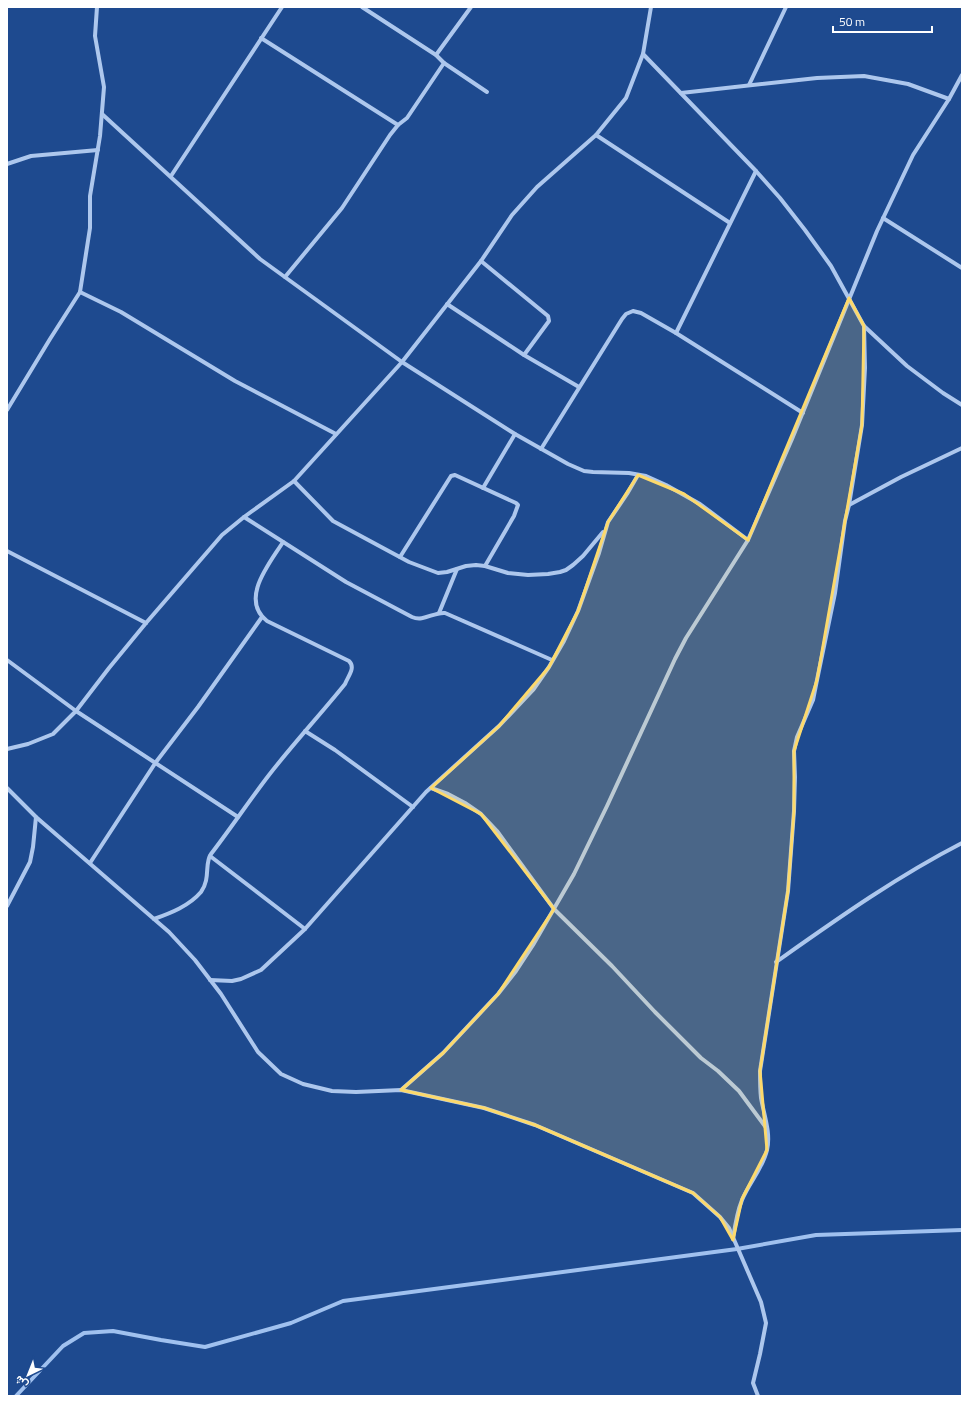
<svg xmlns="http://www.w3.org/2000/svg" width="969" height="1403" font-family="'Titillium Web',Vazirmatn,sans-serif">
	<rect width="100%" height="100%" fill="#1e4a8f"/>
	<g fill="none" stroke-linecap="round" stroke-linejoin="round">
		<path stroke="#a0c1ef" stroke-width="4" d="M16 1396 63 1346 84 1333 113 1331 161 1340 205 1347 291 1323 343 1301 737 1249 816 1235 962 1230"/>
		<g stroke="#adc7ed" stroke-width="4">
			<path d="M362 7 436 55 444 63 487 92"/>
			<path d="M261 38 398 125"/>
			<path d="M643 54 756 171 780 198 805 230 831 266 864 326 907 366 943 393 962 405"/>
			<path d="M436 55 471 7"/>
			<path d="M749 85 786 7"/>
			<path d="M681 93 817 78 864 76 908 84 949 99"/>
			<path d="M102 114 260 259 402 362 515 434 568 464 584 471 593 472 629 473 646 476 666 485 700 504 748 540"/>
			<path d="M596 135 730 223"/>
			<path d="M7 164 31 156 98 150"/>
			<path d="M171 176 282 7"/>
			<path d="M883 218 962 268"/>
			<path d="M481 261 548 316 549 321 524 355"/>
			<path d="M285 277 342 208 390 135 398 125 407 118 444 63"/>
			<path d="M80 292 121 312 235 381 336 434"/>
			<path d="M447 304 524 355 579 387"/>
			<path d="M676 333 756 171"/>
			<path d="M7 410 50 339 80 292 90 228V196L100 136 104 87 95 36 97 7"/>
			<path d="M541 449 622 319 626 314 633 311 641 313 676 333 803 413"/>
			<path d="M294 481 333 521 409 562 438 573 447 572 466 566 476 565 485 566 508 573 528 575 548 574 560 572 566 570 573 565 583 556 603 532"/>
			<path d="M483 488 515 434"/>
			<path d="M849 505 901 477 962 448"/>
			<path d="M244 517 346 582 412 617C424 622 433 612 445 613L552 660"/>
			<path d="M7 551 146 623"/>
			<path d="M400 557 451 476 455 475 516 503 518 505 514 516 485 566"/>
			<path d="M439 613 457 569"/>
			<path d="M7 660 76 711 238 817"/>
			<path d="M305 731 335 750 413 807"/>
			<path d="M7 749 28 744 53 734 76 711 109 668 146 623 222 535 244 517 294 481 402 362 481 261 512 215 537 187 596 135 626 98 643 54 651 7"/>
			<path d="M7 788 36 817 169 932 195 960 221 994 258 1052 281 1074 303 1084 332 1091 356 1092 401 1090 484 1108 535 1125 693 1193 720 1217 729 1228 761 1302 766 1323 760 1354 753 1383 758 1396"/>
			<path d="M431 788 448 794 465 803 481 814 497 831 554 909 612 966 655 1012 701 1058 718 1071 739 1091 767 1129"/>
			<path d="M210 856 305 929"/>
			<path d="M90 863 156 762 198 707 262 617"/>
			<path d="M7 906 30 862 33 847 36 817"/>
			<path d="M154 919C171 913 189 906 201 892 211 878 204 864 211 854 231 828 249 801 269 775 293 744 320 715 345 684 348 676 356 668 349 661L267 621C239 599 270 563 283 542"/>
			<path d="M776 962C837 919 896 877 962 843"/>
			<path d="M210 980 232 981 241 979 261 970 305 929 426 792 499 726 533 690 549 667 564 641 578 611 599 553 608 522 627 494 638 475"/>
			<path d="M401 1090 443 1053 498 994 516 971 533 945 574 874 607 806 675 659 686 638 748 540 792 439 877 231 913 155 949 99 962 75"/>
			<path d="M733 1239C735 1225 737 1212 742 1200 749 1183 763 1168 767 1150 771 1133 764 1115 761 1098 760 1089 760 1080 760 1071L788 891 794 811 795 777 794 751 797 737 813 700 817 680 835 593 845 521 849 505 862 425 865 368 864 326"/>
		</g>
	</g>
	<path fill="#fcd96c" fill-opacity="0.2" stroke="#fcd96c" stroke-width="3" stroke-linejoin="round" d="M849 298 864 326 862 425 817 680 794 751V811L788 891 760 1071 767 1150 742 1199 733 1240 720 1217 693 1193 535 1125 484 1108 401 1090 443 1053 498 994 554 909 481 814 431 788 499 726 549 667 578 611 608 522 638 475 684 494 748 540Z"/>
	<rect width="969" height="1403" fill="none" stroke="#ffffff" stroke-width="16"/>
	<g transform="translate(28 1375) rotate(223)" stroke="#1e4a8f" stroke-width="3" paint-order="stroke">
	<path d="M0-3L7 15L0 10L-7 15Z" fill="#ffffff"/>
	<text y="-6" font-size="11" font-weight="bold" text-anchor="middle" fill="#ffffff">ش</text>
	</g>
	<path d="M833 26v6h99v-6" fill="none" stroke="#ffffff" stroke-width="2"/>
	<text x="839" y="26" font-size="12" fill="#ffffff" stroke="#1e4a8f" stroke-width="3" paint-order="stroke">50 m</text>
</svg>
